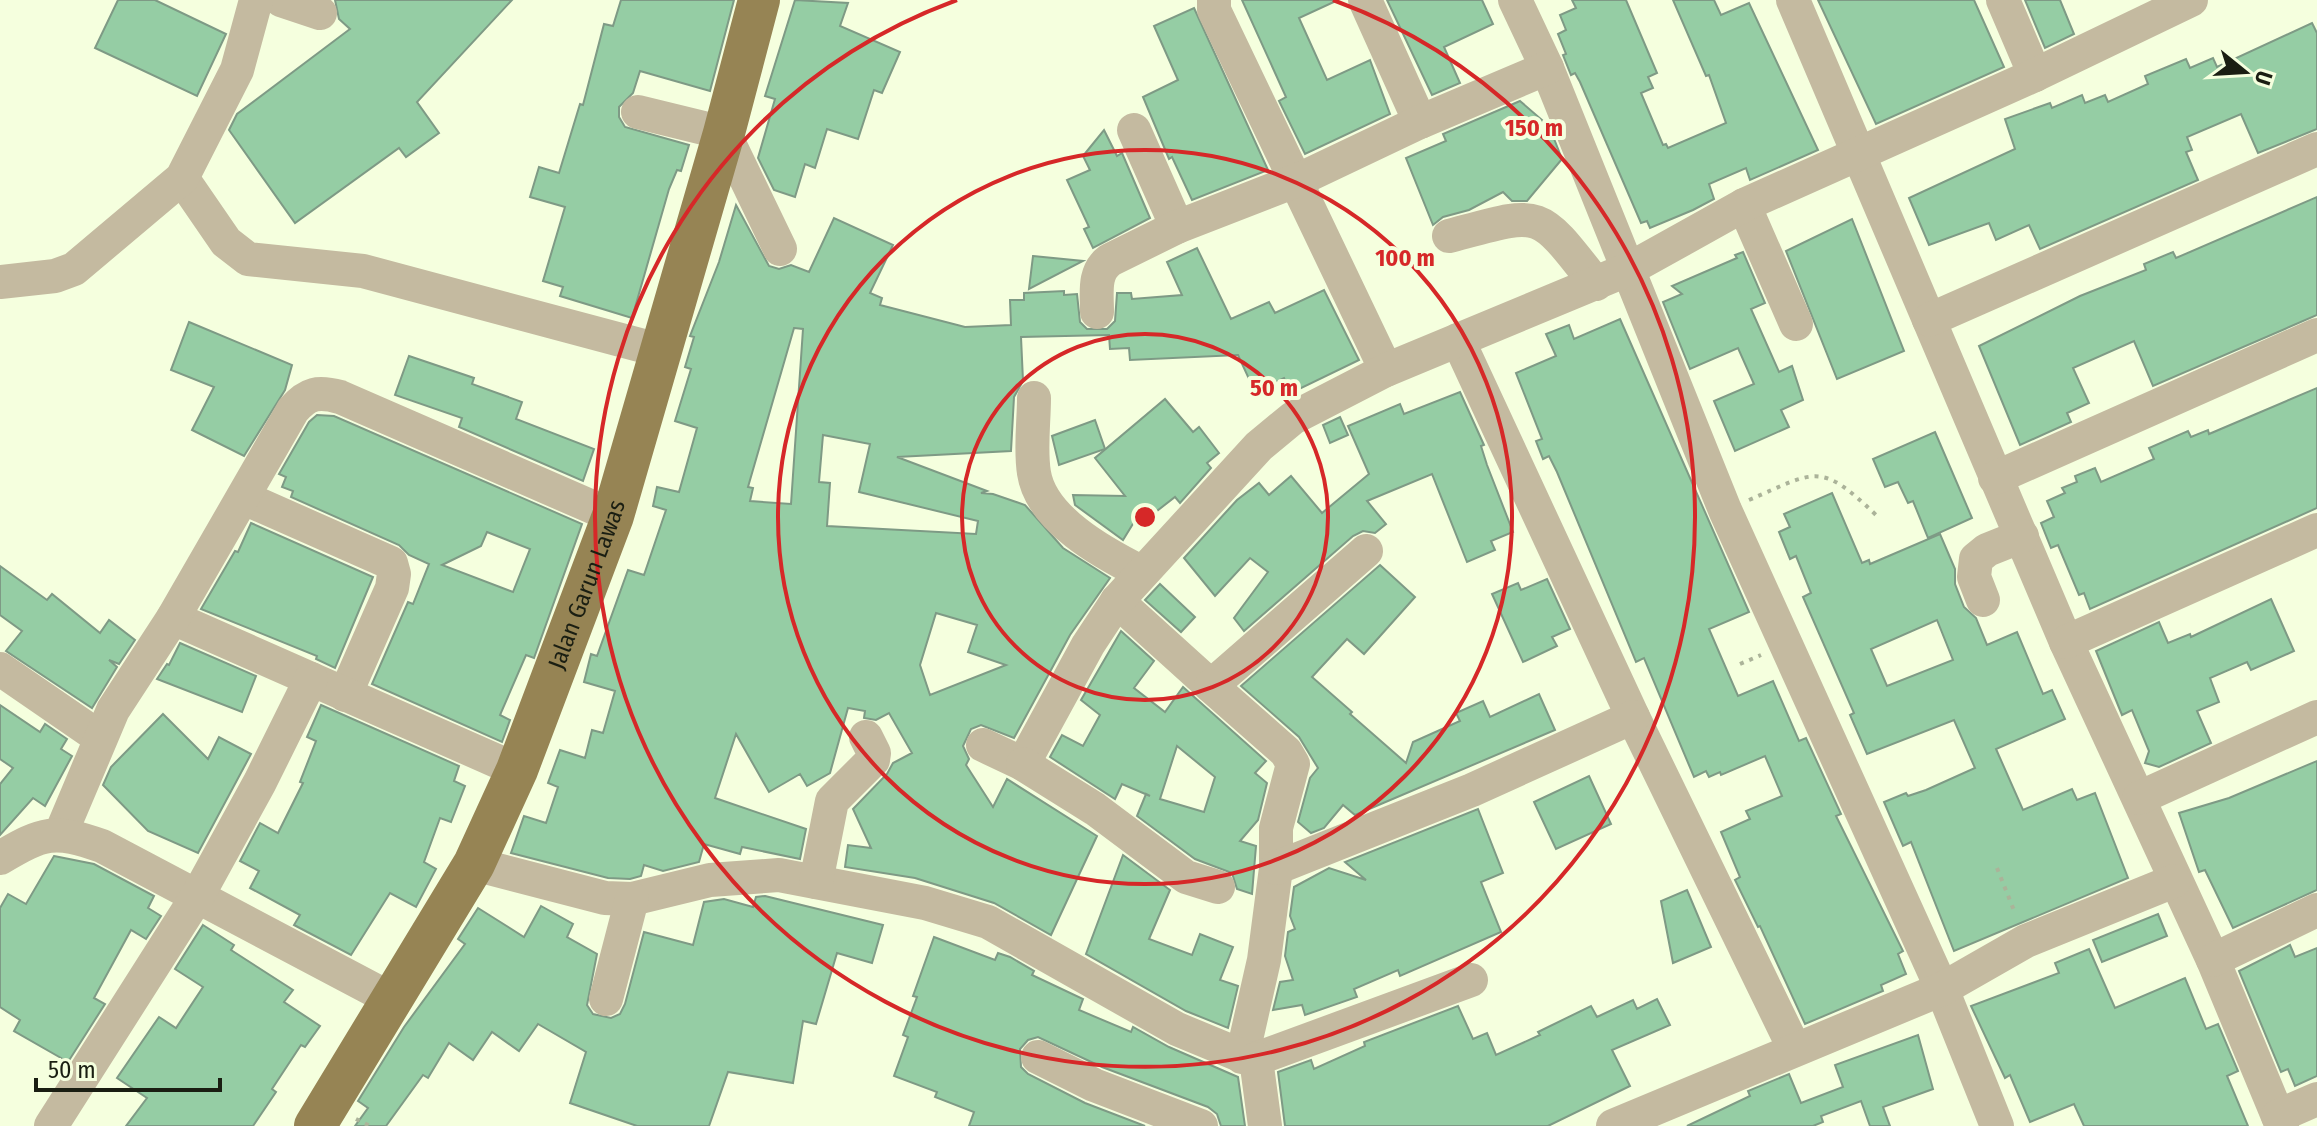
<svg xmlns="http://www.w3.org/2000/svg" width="2317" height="1126" font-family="'Fira Sans Condensed',sans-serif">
	<rect width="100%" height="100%" fill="#f5ffde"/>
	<g fill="#95cda4" stroke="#7e9a85" stroke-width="2" fill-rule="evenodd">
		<path d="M118 0H155L226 34 197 96 95 48Z"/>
		<path d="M335 0H512L417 102 439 133 406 157 399 148 295 223 229 130 237 114 350 29 339 19Z"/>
		<path d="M621 0H734L710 91 640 71 633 93 619 107V117L625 127 689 145 681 171 677 170 669 189 632 318 560 296 563 287 543 281 565 207 530 197 539 167 559 173 580 104 583 105 604 24 613 26Z"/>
		<path d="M795 0 848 3 840 26 900 52 882 93 874 90 858 139 827 129 815 168 805 164 795 197 774 190 758 158 775 99 765 96Z"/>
		<path d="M1242 0H1338L1299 18 1327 80 1370 60 1390 114 1305 154 1279 101 1286 97Z"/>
		<path d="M1387 0H1482L1493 24 1444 47 1460 83 1432 95Z"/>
		<path d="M1572 0H1626L1657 73 1648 77 1653 88 1641 93 1663 145 1666 144 1668 148 1726 123 1709 75 1706 76 1673 0H1714L1721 15 1749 3 1818 150 1750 180 1746 168 1709 184 1714 199 1693 210 1650 228 1647 221 1641 223 1580 82 1575 73 1571 75 1563 55 1566 54 1558 34 1566 30 1560 15 1576 8Z"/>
		<path d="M1818 0H1974L2004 67 1876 124Z"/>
		<path d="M2025 0H2060L2074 34 2045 48Z"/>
		<path d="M1194 8 1268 170 1192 200 1172 157 1169 159 1143 97 1178 80 1154 26Z"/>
		<path d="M2312 23 2317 33V129L2258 153 2241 114 2187 137 2192 150 2186 152 2198 180 2040 249 2029 225 1996 240 1989 223 1929 245 1909 198 2015 149 2005 119 2050 103 2052 108 2082 95 2085 103 2105 95 2108 102 2148 84 2145 76 2186 59 2190 68 2213 58 2217 67Z"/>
		<path d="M1520 101 1549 126 1562 159 1527 201H1512L1503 192 1469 210 1443 217 1433 225 1406 158 1446 141 1443 134Z"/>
		<path d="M1104 130 1117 156 1122 153 1150 218 1093 248 1084 229 1089 227 1067 180 1090 170 1083 156Z"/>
		<path d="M2317 197V315L2153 386 2134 341 2073 368 2089 403 2067 413 2071 422 2020 445 1979 346 2080 296 2146 270 2144 264 2173 252 2176 258Z"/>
		<path d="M736 205 769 266 779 269 791 265 809 272 834 218 893 245 870 293 882 298 880 305 965 327 1011 325 1010 300H1024V293L1064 291V295L1077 294 1080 322 1087 329H1107L1115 321 1117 293H1131L1132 299 1182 295 1167 262 1197 248 1231 319 1269 302 1275 313 1324 290 1359 360 1291 393 1284 378 1255 392 1238 355 1130 360 1129 348 1110 349 1109 335 1021 337 1023 381 1014 397 1011 451 897 457 987 491 981 493 993 494 1025 505 1063 548 1110 578 1070 635 1014 738 981 725 971 729 963 746 969 759 966 765 993 807 1007 779 1097 836 1051 935 994 903 915 878 845 867 848 845 871 848 853 809 887 774 893 763 912 753 889 713 876 720 864 718 865 711 848 708 830 773 807 786 800 774 769 792 736 734 715 798 806 829 800 859 742 847 740 854 704 844 699 862 663 871 644 865 641 876 630 879 608 878 511 853 524 816 546 823 558 787 548 783 560 750 585 758 592 730 603 733 615 691 584 682 591 654 597 656 628 570 644 575 666 510 653 506 657 487 679 492 697 428 675 421 691 369 685 367 694 337 690 336 719 262ZM794 328 803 329 791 504 750 501 753 488 748 487ZM823 435 870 444 859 492 978 521 976 534 827 526 830 483 819 482ZM936 613 977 625 968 652 1006 665 930 695 920 665Z"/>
		<path d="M1852 219 1904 351 1837 379 1786 251Z"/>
		<path d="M1743 252 1765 303 1751 309 1779 372 1792 366 1803 400 1781 410 1789 427 1735 451 1714 401 1754 384 1738 348 1690 369 1663 302 1682 294 1672 286 1737 258 1735 255Z"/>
		<path d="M1033 256 1083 261 1029 289Z"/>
		<path d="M1620 319 1749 612 1709 629 1738 696 1773 681 1799 741 1806 738 1841 814 1836 816 1903 951 1898 954 1906 974 1881 985 1883 991 1805 1024 1760 926 1758 927 1735 880 1740 877 1721 832 1750 819 1746 811 1782 796 1765 756 1721 775 1720 772 1709 777 1706 771 1694 777 1644 658 1636 662 1557 472 1549 456 1543 459 1536 441 1542 439 1516 373 1556 356 1546 334 1569 325 1574 339Z"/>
		<path d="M189 322 292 365 285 390 244 456 192 430 214 387 171 370Z"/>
		<path d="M409 356 474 378 472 384 522 402 516 419 594 449 583 481 459 427 462 418 395 395Z"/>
		<path d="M2317 388V508L2090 609 2084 593 2079 595 2058 545 2051 548 2041 523 2054 517 2047 501 2065 493 2062 488 2077 482 2075 476 2095 468 2101 482 2154 459 2149 448 2188 431 2191 437 2208 430 2209 434Z"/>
		<path d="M1460 392 1484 445 1481 446 1487 465 1513 532 1491 541 1495 550 1467 562 1432 474 1367 501 1386 524 1375 533 1363 531 1353 536 1244 631 1234 618 1268 572 1250 558 1215 596 1184 558 1237 500 1259 483 1269 495 1291 476 1322 513 1369 474 1348 426 1400 404 1404 414Z"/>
		<path d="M1165 399 1193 432 1199 427 1219 453 1207 463 1211 468 1180 503 1175 497 1144 521 1139 514 1123 540 1075 505 1073 495 1125 496 1095 458Z"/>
		<path d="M317 415 334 416 582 524 534 658 526 655 500 715 510 720 502 742 372 684 408 602 413 604 429 564 409 555 399 545 291 497 293 491 282 487 286 477 279 474 309 422ZM487 532 530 549 513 592 442 565 481 546Z"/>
		<path d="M1340 417 1348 435 1330 443 1323 425Z"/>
		<path d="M1095 420 1105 449 1059 465 1052 436Z"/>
		<path d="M1935 432 1972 518 1928 538 1913 501 1908 503 1898 482 1885 487 1873 459Z"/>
		<path d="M1832 493 1862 563 1869 560 1870 564 1940 534 1955 569V584L1964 607 1976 618 1987 645 2017 632 2043 694 2052 690 2065 719 1996 749 2023 810 2072 789 2077 800 2095 793 2128 878 1954 951 1911 842 1903 846 1884 802 1906 793 1908 796 1926 790 1975 768 1954 720 1867 754 1850 715 1854 713 1803 597 1811 593 1796 556 1790 559 1779 532 1790 527 1784 514ZM1937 620 1953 660 1887 686 1871 649Z"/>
		<path d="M251 523 373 577 335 668 316 659 317 656 201 609 235 551 238 552Z"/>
		<path d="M1380 565 1415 597 1364 654 1347 639 1312 677 1352 712 1350 714 1406 763 1413 742 1460 721 1456 713 1483 701 1490 717 1539 694 1555 730 1355 815 1343 805 1324 828 1311 833 1298 822 1310 778 1318 768 1299 737 1241 686Z"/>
		<path d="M0 566 47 600 52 594 100 633 109 620 135 640 119 664 109 660 117 667 92 708 6 651 22 631 0 615Z"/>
		<path d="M1547 579 1570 629 1552 637 1557 646 1523 662 1492 594 1518 583 1521 590Z"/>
		<path d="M1160 584 1195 617 1181 632 1145 600Z"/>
		<path d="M2271 599 2294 651 2251 670 2247 662 2210 678 2219 702 2197 711 2211 743 2159 767 2145 763 2149 751 2132 710 2122 715 2096 651 2159 622 2168 643 2190 634 2191 637Z"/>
		<path d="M1121 631 1154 661 1134 688 1165 712 1183 687 1266 761 1255 773 1267 783 1258 820 1240 841 1256 846 1252 894 1237 889 1232 873 1195 859 1137 816 1146 794 1150 796 1122 784 1115 799 1050 757 1062 735 1083 746 1100 715 1081 700ZM1177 746 1215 777 1204 812 1160 799Z"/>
		<path d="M180 643 256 676 242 712 157 679 167 664 169 665Z"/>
		<path d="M0 705 40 732 45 724 67 739 61 749 72 756 45 806 33 798 0 835V784L13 768 0 759Z"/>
		<path d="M321 705 459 766 454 781 465 786 451 822 440 818 424 862 436 869 416 907 390 893 351 955 294 925 300 915 250 888 259 871 240 861 260 823 278 833 303 783 300 782 316 741 307 737Z"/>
		<path d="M163 714 208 759 219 737 251 754 198 853 148 831 103 785 111 767Z"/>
		<path d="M2317 761V890L2233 928 2205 870 2199 872 2179 813 2229 798Z"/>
		<path d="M1589 776 1611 824 1556 849 1534 802Z"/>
		<path d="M1478 809 1503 873 1481 882 1501 932 1400 976 1398 970 1354 989 1357 997 1305 1015 1302 1005 1273 1010 1280 982 1293 980 1285 956 1288 932 1295 929 1290 916 1294 887 1329 868 1366 880 1345 862Z"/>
		<path d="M1123 855 1170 890 1149 939 1192 955 1200 934 1233 947 1220 980 1238 986 1228 1028 1186 1011 1086 954Z"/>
		<path d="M54 856 94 864 154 896 148 908 161 916 146 939 131 930 94 998 105 1004 68 1062 14 1031 20 1020 0 1007V908L8 894 26 904Z"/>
		<path d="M1687 890 1711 947 1673 963 1661 901Z"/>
		<path d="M765 896 883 925 872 963 837 953 816 1024 803 1021 793 1083 728 1072 709 1126H637L570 1103 586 1052 538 1024 519 1051 492 1032 473 1060 449 1043 428 1078 423 1075 386 1126H355L368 1108 358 1101 404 1027 465 944 458 939 478 908 524 937 541 906 573 924 567 937 597 954 587 1005 593 1014 611 1018 620 1014 625 1004 644 932 693 945 704 902 724 899 753 907 756 897Z"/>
		<path d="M2158 914 2167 936 2102 962 2093 940Z"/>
		<path d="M203 925 234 945 231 950 293 990 284 1002 320 1026 305 1047 301 1045 272 1089 276 1092 253 1126H126L147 1098 117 1078 159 1017 176 1028 203 987 175 969Z"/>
		<path d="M934 937 995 960 998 953 1010 957 1034 971 1032 975 1083 999 1079 1010 1131 1032 1133 1027 1169 1047 1238 1077 1245 1126H1221L1217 1114 1208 1107 1102 1067 1038 1037 1028 1040 1020 1049 1021 1067 1028 1074 1085 1103 1145 1126H969L974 1112 935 1097 937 1092 894 1076 908 1037 903 1035 917 997 913 996Z"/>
		<path d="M2290 945 2295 957 2317 948V1076L2295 1086 2288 1069 2281 1072 2239 971Z"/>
		<path d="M2089 949 2115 1008 2185 978 2206 1029 2218 1024 2238 1071 2227 1076 2248 1126H2084L2074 1104 2030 1122 2010 1075 2005 1078 1971 1006 2059 973 2055 963Z"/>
		<path d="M1657 999 1670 1025 1612 1050 1630 1086 1548 1126H1285L1278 1072 1311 1060 1314 1069 1365 1046 1364 1042 1458 1006 1473 1039 1487 1033 1496 1055 1540 1035 1538 1032 1591 1006 1597 1017 1633 1000 1637 1009Z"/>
		<path d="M1918 1035 1933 1089 1883 1107 1890 1126H1870L1861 1101 1821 1116 1823 1122 1813 1126H1687L1750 1096 1748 1091 1789 1074 1801 1103 1843 1087 1835 1065Z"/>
	</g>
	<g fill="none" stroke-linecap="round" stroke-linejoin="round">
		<g stroke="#abb399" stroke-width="4" stroke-dasharray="4 6" stroke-linecap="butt">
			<path d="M1749 500C1816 471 1820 461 1876 515"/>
			<path d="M1740 664 1761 655"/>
			<path d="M1997 868 2015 913"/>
			<path d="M356 1119 370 1126"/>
		</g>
		<g stroke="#c4baa0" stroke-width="34">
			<path d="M281 0 320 13"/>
			<path d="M1214 0V10L1386 370"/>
			<path d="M1365 0 1420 122"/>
			<path d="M1515 0 1547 68 1725 510 1942 989 1997 1126"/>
			<path d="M1793 0 2066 642 2213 960 2282 1126"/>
			<path d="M2003 0 2035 75"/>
			<path d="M638 112 724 133 780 249"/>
			<path d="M1134 130 1177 227"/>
			<path d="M182 178 226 242 248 259 363 271 662 351"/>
			<path d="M1744 205 1796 324"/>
			<path d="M1449 236C1543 211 1536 207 1596 284"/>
			<path d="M0 282 55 276 74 269 182 178 237 70 256 0"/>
			<path d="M1097 312C1097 293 1093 272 1110 260L1177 227 1298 180 1420 122 1547 68"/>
			<path d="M1929 320 2317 149"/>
			<path d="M1458 340 1633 717 1794 1048"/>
			<path d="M1034 398C1034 422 1030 449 1034 473 1041 519 1103 553 1141 572"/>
			<path d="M1995 478 2317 335"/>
			<path d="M244 498 391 563 394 574 392 588 345 695"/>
			<path d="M1983 600 1974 577 1976 559 1987 550 2022 536"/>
			<path d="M1117 601 1211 686 1366 551"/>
			<path d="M173 618 517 770"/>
			<path d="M2066 642 2317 530"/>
			<path d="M0 669 99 737"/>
			<path d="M1211 686 1286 752 1293 764 1276 828V868L1264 960 1242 1057"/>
			<path d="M983 745 1023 764 1088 645 1117 601 1259 446 1293 418 1386 370 1629 269 1744 205 2035 75 2191 0"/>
			<path d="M1023 764 1095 809 1186 877 1218 887"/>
			<path d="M2139 798 2317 717"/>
			<path d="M61 833 113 710 173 618 293 410C308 393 318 391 340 397L613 516"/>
			<path d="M0 858C44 832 54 829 102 846L393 1000"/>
			<path d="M474 864 605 898 632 899 710 880 779 875 925 903 988 922 1177 1029 1247 1058 1256 1059 1471 980"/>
			<path d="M1276 868 1472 790 1633 717"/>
			<path d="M816 882 832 801 873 760 874 753 866 737"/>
			<path d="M2213 960 2317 910"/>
			<path d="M606 999 632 899"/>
			<path d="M1038 1057 1094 1085 1201 1126"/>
			<path d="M1256 1059 1265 1126"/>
			<path d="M2278 1116 2317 1099"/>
			<path d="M51 1126 198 895 260 782 311 679"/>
			<path d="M1613 1126 1942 989 2026 941 2174 881"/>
		</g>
		<path stroke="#968454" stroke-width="42" id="s1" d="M315 1126 474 864 517 770 613 516 724 133 759 0"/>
	</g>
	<g fill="none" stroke="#d62828" stroke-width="4">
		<circle cx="1145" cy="517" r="183"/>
		<circle cx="1145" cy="517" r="367"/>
		<path d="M1333 0A550 550 0 1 1 957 0"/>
	</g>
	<g text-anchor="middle" stroke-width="8" stroke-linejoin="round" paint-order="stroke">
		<g font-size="24" fill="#1a1e12" stroke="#f5ffde">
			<text dy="8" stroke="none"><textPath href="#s1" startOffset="608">Jalan Garun Lawas</textPath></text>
		</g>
	</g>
	<circle cx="1145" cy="517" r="12" fill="#d62828" stroke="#f5ffde" stroke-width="4"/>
	<g font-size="24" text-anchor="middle" font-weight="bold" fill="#d62828" stroke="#f5ffde" stroke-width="8" stroke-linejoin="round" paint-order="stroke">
		<text x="1534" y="136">150 m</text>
		<text x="1405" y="266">100 m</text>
		<text x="1274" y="396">50 m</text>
	</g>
	<g transform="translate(2245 72) rotate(108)" stroke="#f5ffde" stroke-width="6" paint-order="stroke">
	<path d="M0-6L14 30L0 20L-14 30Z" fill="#1a1e12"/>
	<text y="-12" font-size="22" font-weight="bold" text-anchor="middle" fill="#1a1e12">U</text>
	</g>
	<path d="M36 1078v12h184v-12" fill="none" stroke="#1a1e12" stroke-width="4"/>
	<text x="48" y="1078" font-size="24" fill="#1a1e12" stroke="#f5ffde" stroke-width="6" paint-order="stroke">50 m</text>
</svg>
